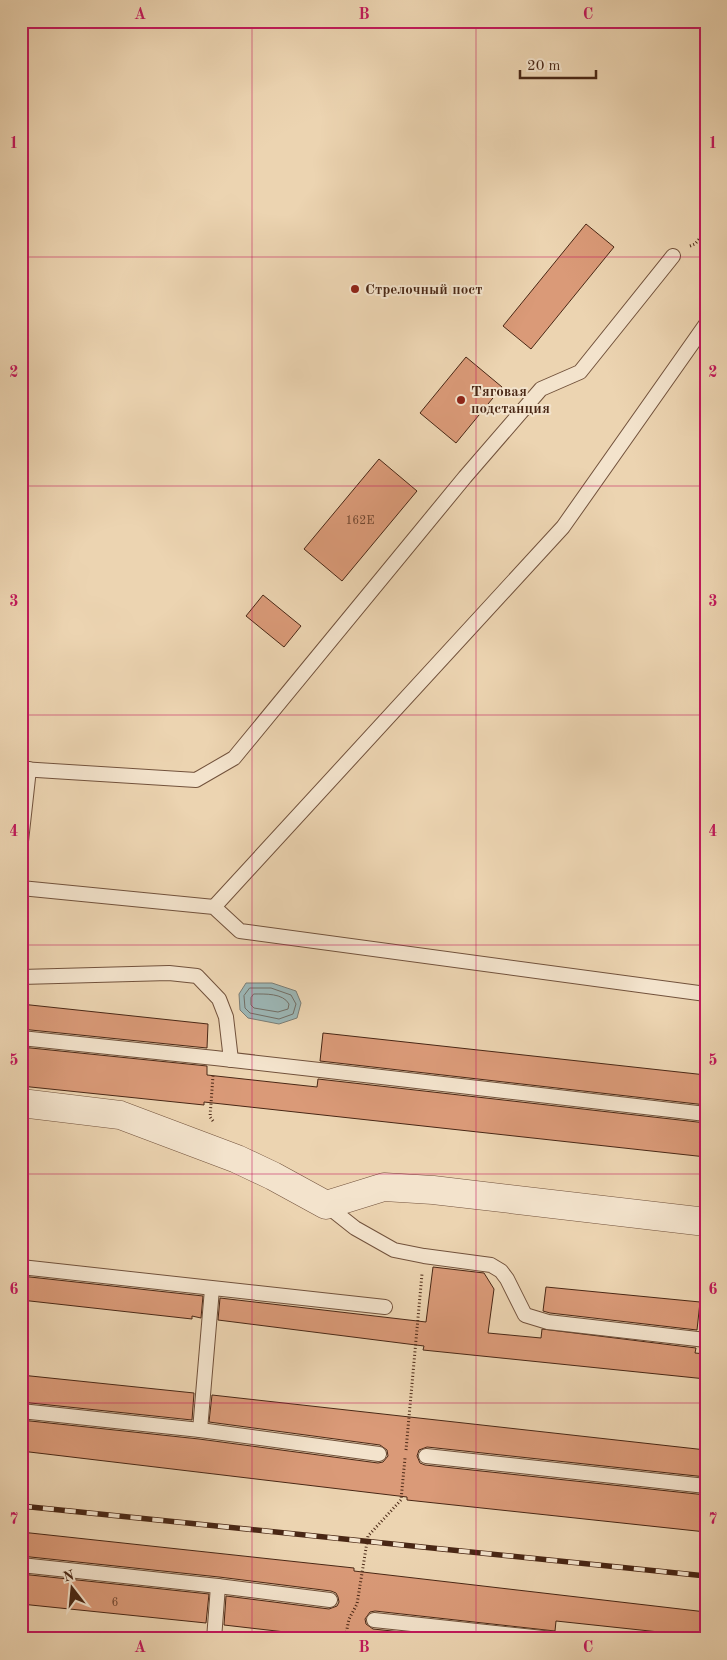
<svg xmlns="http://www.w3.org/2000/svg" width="727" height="1660" font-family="'Old Standard TT',serif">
	<rect width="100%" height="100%" fill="#ecd4b1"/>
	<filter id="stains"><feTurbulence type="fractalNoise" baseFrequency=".004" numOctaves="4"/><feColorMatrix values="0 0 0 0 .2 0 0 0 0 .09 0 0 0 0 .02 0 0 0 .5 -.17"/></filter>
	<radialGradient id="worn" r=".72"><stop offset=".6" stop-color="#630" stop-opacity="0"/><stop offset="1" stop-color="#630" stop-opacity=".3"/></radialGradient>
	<path fill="#9cb6b5" stroke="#7b7d75" d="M246 983H272L296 991 301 1003 297 1018 279 1024 248 1018 240 1010 239 994Z"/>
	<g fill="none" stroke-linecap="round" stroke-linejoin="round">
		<g stroke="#726e65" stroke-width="1">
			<path d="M250 988H271L291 995 296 1004 293 1014 279 1019 250 1013 245 1008 244 996Z"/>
			<path d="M254 994C265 994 283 993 289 1004L288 1009 278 1012 254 1008 251 1005V998Z"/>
		</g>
	</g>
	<g fill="#da9a78" stroke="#492715">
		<path d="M586 224 614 247 531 349 503 326Z"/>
		<path d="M466 357 502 387 456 443 420 413Z"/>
		<path d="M379 459 417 491 342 581 304 549Z"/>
		<path d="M263 595 301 626 284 647 246 616Z"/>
		<path d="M21 1004 208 1024 207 1048 21 1029Z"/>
		<path d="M323 1033 706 1075V1105L320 1061Z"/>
		<path d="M21 1047 207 1066V1075L317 1087 318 1079 706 1123V1157L204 1102V1105L21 1086Z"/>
		<path d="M433 1267 484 1273 494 1289 488 1333 541 1338 542 1329 696 1348 695 1353 706 1354V1379L423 1350 424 1346 218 1320 220 1298 426 1322Z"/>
		<path d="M21 1276 203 1296 201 1318 192 1316V1319L21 1300Z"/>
		<path d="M546 1287 700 1302 697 1330 550 1313 543 1311Z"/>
		<path d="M21 1375 194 1393 192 1420 21 1402Z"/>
		<path d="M212 1395 706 1450V1477L427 1447 419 1450 417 1456 420 1463 425 1465 706 1495V1532L407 1500V1497L21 1451V1420L199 1439 378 1463 383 1462 388 1456 387 1450 380 1445 209 1422Z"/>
		<path d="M21 1532 354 1568V1571L706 1612V1637L556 1621 555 1631 375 1611 370 1612 365 1619 366 1624 373 1629 468 1639H346L224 1625 226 1596 329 1609 337 1606 339 1602 338 1597 336 1593 331 1591 219 1577 21 1556Z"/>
		<path d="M21 1574 209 1594 206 1623 21 1604Z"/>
	</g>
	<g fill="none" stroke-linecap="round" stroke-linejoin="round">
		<defs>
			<g id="lane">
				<path d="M21 769 196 780 234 758 465 477 541 389 580 372 673 256"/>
				<path d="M21 841 29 769"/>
				<path d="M21 888 214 907 240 931 706 994"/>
				<path d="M214 907 563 527 706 324"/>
				<path d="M21 977 169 973 197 976 219 999 226 1017 231 1060"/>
				<path d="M21 1038 215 1058 706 1114"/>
				<path d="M326 1205 355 1228 394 1250 424 1256 491 1265 501 1271 507 1279 525 1315 548 1322 706 1340"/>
				<path d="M21 1267 385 1307"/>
				<path d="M21 1411 200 1430 379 1454"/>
				<path d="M200 1430 212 1289"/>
				<path d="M426 1456 706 1486"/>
				<path d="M21 1565 218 1586 330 1600"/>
				<path d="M374 1620 553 1639"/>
				<path d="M214 1639 218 1586"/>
			</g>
			<path id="street" d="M21 1103 120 1115 237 1159 273 1176 326 1205 384 1187 433 1190 706 1222"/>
		</defs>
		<use href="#lane" stroke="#72523c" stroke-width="16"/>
		<use href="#street" stroke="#72523c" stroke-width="29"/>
		<g stroke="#492715" stroke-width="3" stroke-dasharray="1 2.5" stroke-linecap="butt">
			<path d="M690 246 695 244 706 231"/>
			<path d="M213 1121 210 1117 213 1076"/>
			<path d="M406 1450 422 1274"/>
			<path d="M345 1639 349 1619 357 1604 368 1536 401 1500 405 1458"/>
		</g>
		<use href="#lane" stroke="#f3e3cc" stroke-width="14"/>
		<use href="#street" stroke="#f3e3cc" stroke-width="28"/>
		<defs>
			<path id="rail" d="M21 1506 706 1576"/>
		</defs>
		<use href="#rail" stroke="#492715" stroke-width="5.5"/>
		<use href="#rail" stroke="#f3e3cc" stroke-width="4" stroke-dasharray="11" stroke-linecap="butt"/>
	</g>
	<path fill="none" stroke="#c2185b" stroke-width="1" stroke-opacity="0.55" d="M252 21V1639M476 21V1639M21 257H706M21 486H706M21 715H706M21 945H706M21 1174H706M21 1403H706"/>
	<g fill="#8f2418" stroke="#f3e3cc" stroke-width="2">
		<circle cx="355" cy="289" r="5"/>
		<circle cx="461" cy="400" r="5"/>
	</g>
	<g text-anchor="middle" stroke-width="4" stroke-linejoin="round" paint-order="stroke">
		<g font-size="12" fill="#6d442e">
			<text x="360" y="524">162Е</text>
			<text x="115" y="1606">6</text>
		</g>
		<g font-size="15" font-weight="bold" fill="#492715" stroke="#f3e3cc" text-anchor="start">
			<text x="365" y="294">Стрелочный пост</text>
			<text x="471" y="396">Тяговая<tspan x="471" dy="17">подстанция</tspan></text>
		</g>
	</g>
	<rect width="727" height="1660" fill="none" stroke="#ecd4b1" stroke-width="55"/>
	<g transform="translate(72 1588) rotate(344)" stroke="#f3e3cc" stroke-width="4" paint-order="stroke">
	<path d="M0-4L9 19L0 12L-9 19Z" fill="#492715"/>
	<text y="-8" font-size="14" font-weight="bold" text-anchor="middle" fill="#492715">N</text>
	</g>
	<path d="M520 70v8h76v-8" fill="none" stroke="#492715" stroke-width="2.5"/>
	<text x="527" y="70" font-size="15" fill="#492715" stroke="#f3e3cc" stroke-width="4" paint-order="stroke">20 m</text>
	<rect x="28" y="28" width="672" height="1604" fill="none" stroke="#c2185b" stroke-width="2"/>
	<g font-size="16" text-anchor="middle" font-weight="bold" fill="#c2185b">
		<text x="140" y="19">A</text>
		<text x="364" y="19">B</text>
		<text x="588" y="19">C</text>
		<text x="14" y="148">1</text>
		<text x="713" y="148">1</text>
		<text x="14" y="377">2</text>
		<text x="713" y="377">2</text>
		<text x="14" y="606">3</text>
		<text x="713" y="606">3</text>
		<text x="14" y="836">4</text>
		<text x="713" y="836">4</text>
		<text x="14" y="1065">5</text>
		<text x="713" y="1065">5</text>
		<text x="14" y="1294">6</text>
		<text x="713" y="1294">6</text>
		<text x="14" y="1524">7</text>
		<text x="713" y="1524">7</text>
		<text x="140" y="1652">A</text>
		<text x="364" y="1652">B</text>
		<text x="588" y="1652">C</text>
	</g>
	<rect width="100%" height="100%" filter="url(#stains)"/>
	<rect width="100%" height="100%" fill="url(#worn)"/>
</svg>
